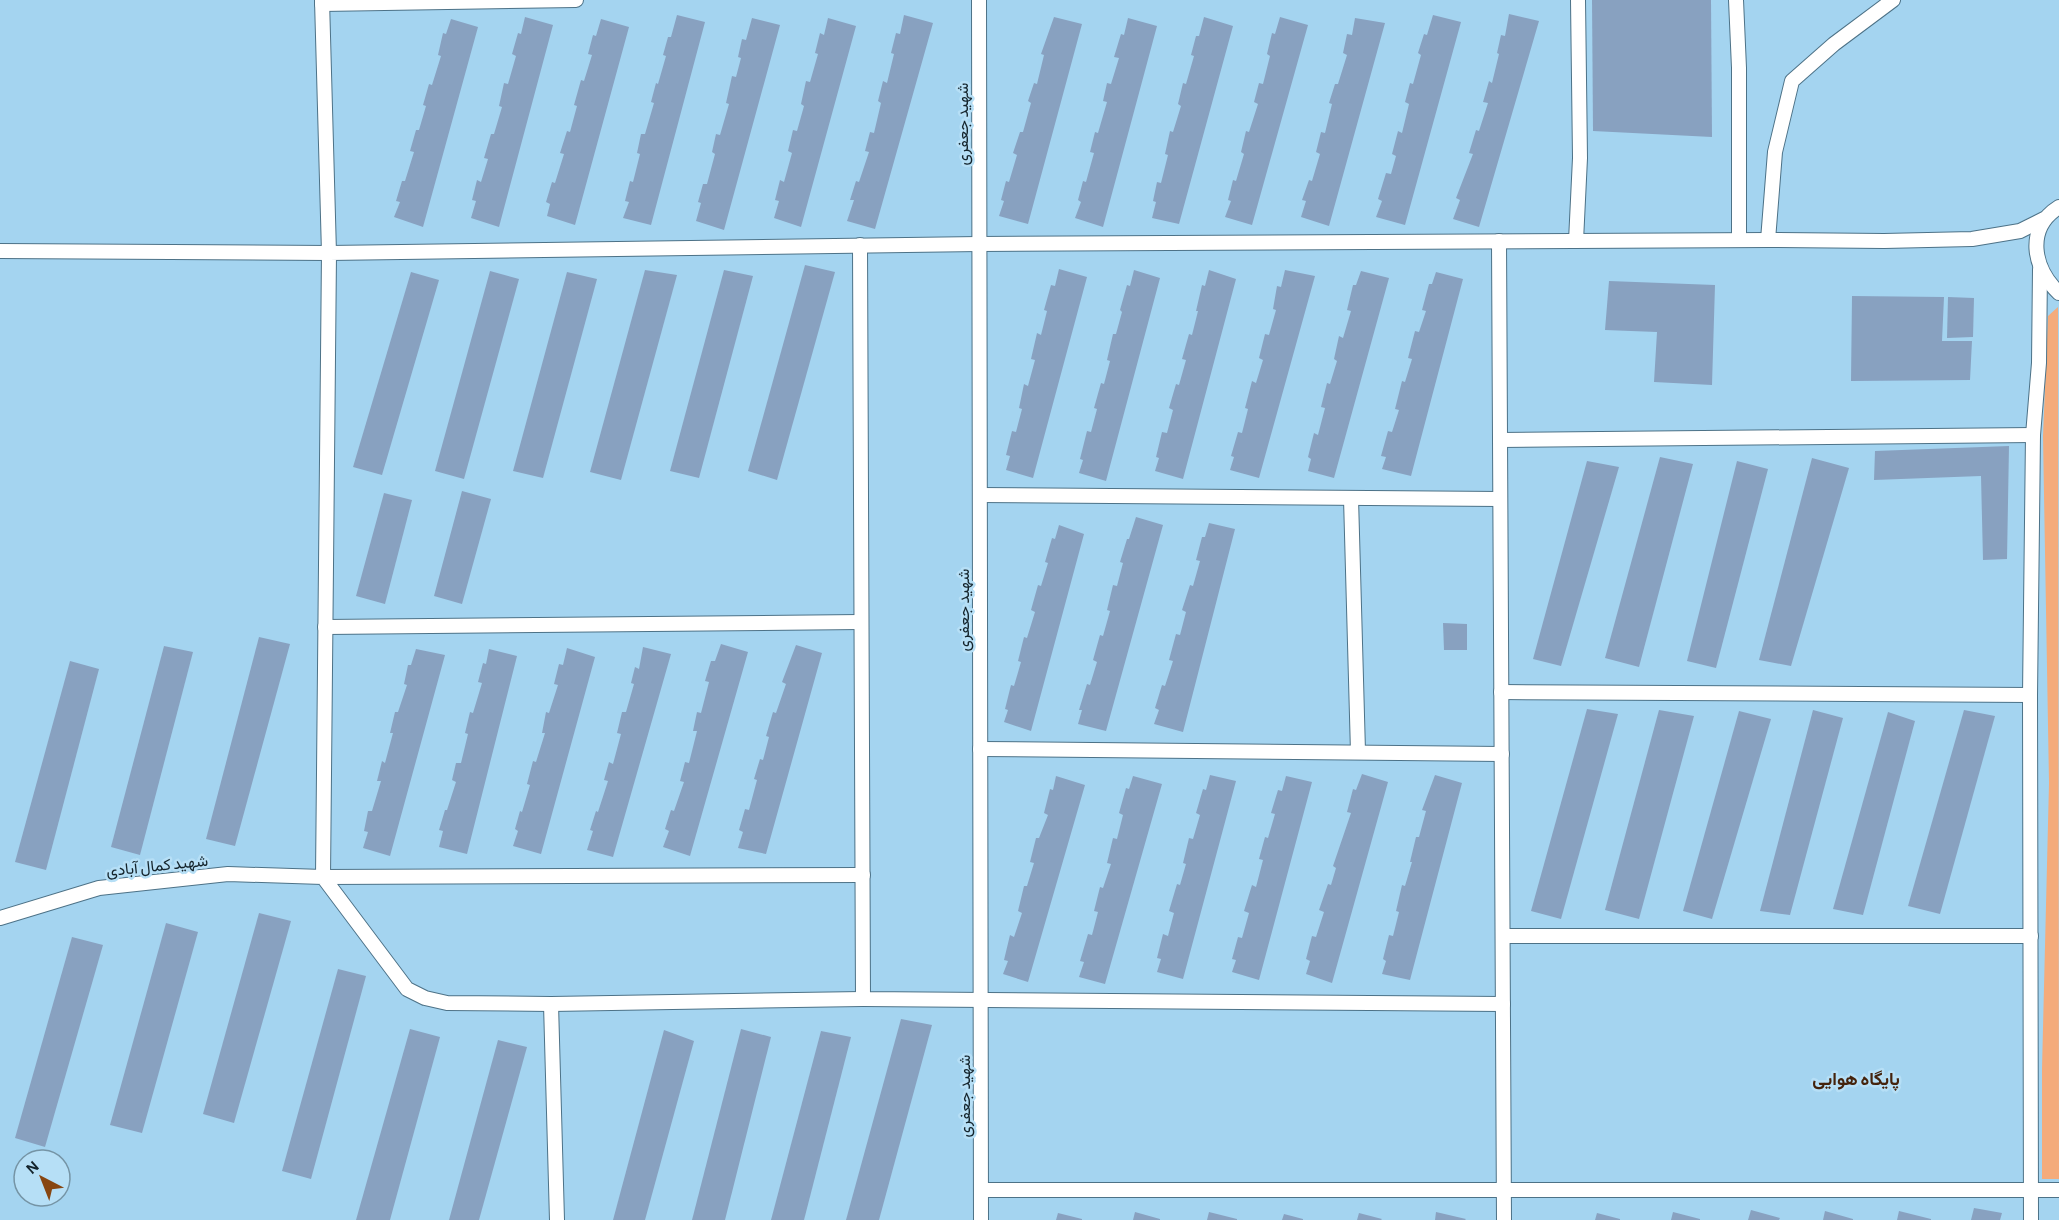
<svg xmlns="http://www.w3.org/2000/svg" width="2059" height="1220" font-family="'Alegreya Sans',Vazirmatn,sans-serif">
	<rect width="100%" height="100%" fill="#b6dff6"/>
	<path fill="#a4d4f0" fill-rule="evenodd" d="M0 0H2059V1220H0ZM24 1160H60V1196H24Z"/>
	<path fill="#f4ab7b" d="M2058 307 2059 1179H2042V1069L2049 783 2043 436 2048 316Z"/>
	<g fill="#88a1c0">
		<path d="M1592 0H1711L1712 137 1593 131Z"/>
		<path d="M1509 14 1539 21 1479 227 1453 219 1460 200 1456 198 1473 154 1469 153 1476 130 1479 131 1488 103 1483 102 1489 81 1492 83 1499 54 1497 53 1501 35 1505 36Z"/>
		<path d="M677 15 705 22 651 225 623 218 629 202 625 201 630 181 633 182 640 154 637 153 641 134H645L654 103 651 102 656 83 658 84 666 56 663 55 668 37H671Z"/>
		<path d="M904 15 933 23 875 229 847 221 854 200H850L856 181 859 182 869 152 865 151 870 132 874 133 881 103 878 101 883 81 887 83 894 54 891 53 896 33 900 34Z"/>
		<path d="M1433 15 1461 22 1405 225 1376 217 1382 201 1378 199 1386 173 1391 174 1396 156 1392 154 1398 131 1402 133 1409 104 1405 102 1410 83 1413 84 1421 55 1418 53 1424 34 1427 35Z"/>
		<path d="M525 17 553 25 499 227 471 218 476 201 472 200 477 180 481 182 488 159 484 158 491 134H494L502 107 499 106 504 83 508 84 516 56 512 54 518 33 521 34Z"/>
		<path d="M1054 17 1082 24 1028 224 999 216 1004 201 1001 200 1006 181 1009 182 1017 155 1013 153 1020 132H1023L1031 103 1028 101 1034 83 1037 84 1044 55 1041 54Z"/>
		<path d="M1204 17 1233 26 1179 224 1152 218 1156 202 1153 201 1157 182 1161 183 1168 155 1165 154 1170 131 1173 132 1181 106 1178 104 1183 83 1186 84 1194 56 1191 55 1196 36H1199Z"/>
		<path d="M1280 17 1308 25 1252 225 1225 217 1231 201 1228 200 1233 180 1236 181 1244 154 1241 152 1246 131 1249 132 1258 104 1254 102 1259 83 1263 84 1270 56 1267 54 1272 33 1275 34Z"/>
		<path d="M752 18 780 25 724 230 696 221 701 203 698 202 703 184H707L715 154 712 152 716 134 720 135 729 104 726 103 732 76 736 77 741 58 738 57 742 39 746 40Z"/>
		<path d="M828 18 856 26 801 227 774 218 779 201 775 200 780 180 784 182 792 153 788 151 793 130 797 131 804 106 801 104 806 81 810 82 818 54 815 53 820 33 824 35Z"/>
		<path d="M1128 18 1157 26 1103 227 1075 218 1081 202 1078 200 1083 181 1086 182 1094 153 1090 152 1095 132 1098 133 1107 102 1103 101 1107 83 1111 84 1119 58 1114 57 1121 34 1124 35Z"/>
		<path d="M1355 18 1385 23 1329 226 1301 217 1306 201 1302 200 1309 180 1312 181 1320 154 1316 152 1321 132 1325 133 1332 104 1329 103 1335 84H1338L1347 55 1343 53 1347 34 1352 35Z"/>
		<path d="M451 19 478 27 423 227 394 217 400 202 396 201 402 181H405L414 152 410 151 416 130H419L426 106 423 105 429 84 432 85 441 56 438 55 443 33 446 34Z"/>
		<path d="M601 19 629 27 575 225 547 216 550 204 546 202 552 182 555 183 564 154 560 153 567 131 570 132 577 106 574 105 581 80 584 81 592 55 588 54 593 35 596 36Z"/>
		<path d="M805 265 835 272 777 480 748 471Z"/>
		<path d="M1059 269 1087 277 1033 478 1006 470 1010 456 1006 455 1012 431 1016 432 1022 409 1019 408 1024 384 1028 386 1035 360 1031 359 1037 333 1041 335 1047 311 1044 310 1051 285 1055 286Z"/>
		<path d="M645 270 677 275 621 480 590 472Z"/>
		<path d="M724 270 753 276 699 478 670 471Z"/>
		<path d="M1134 270 1160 278 1106 481 1079 473 1083 460 1080 459 1087 431 1091 432 1097 409 1094 408 1101 383 1104 384 1110 361 1107 360 1113 334H1116L1122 312 1120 310 1127 285 1130 286Z"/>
		<path d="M1209 270 1236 279 1183 479 1155 471 1159 458 1156 457 1162 432 1167 433 1173 410 1169 408 1176 384 1179 385 1186 360 1182 359 1189 334 1192 335 1198 311H1196L1202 285 1205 286Z"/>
		<path d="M1285 270 1315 276 1259 478 1230 470 1234 457 1231 456 1238 432 1242 433 1248 409 1245 408 1252 381 1256 383 1263 360 1259 358 1265 334 1269 335 1276 310 1273 309 1277 286 1281 287Z"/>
		<path d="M490 271 519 279 464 479 435 471Z"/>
		<path d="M1361 271 1389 278 1334 478 1308 471 1311 459 1308 457 1314 433 1318 435 1325 408 1321 407 1327 383 1330 384 1337 361 1334 359 1339 336 1343 338 1351 311 1347 310 1353 285H1356Z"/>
		<path d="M411 272 439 280 382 475 353 467Z"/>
		<path d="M567 272 597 279 543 478 513 471Z"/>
		<path d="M1436 272 1463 279 1411 476 1382 469 1386 457 1381 456 1388 431 1392 432 1399 410 1395 409 1402 381 1405 382 1412 359 1408 358 1415 331 1419 332 1426 311 1422 310 1429 284H1432Z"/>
		<path d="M1609 281 1715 285 1712 385 1654 382 1657 332 1605 330Z"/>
		<path d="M1852 296 1944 297 1942 341H1972L1970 380 1851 381Z"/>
		<path d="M1948 297 1974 298 1973 337 1947 338Z"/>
		<path d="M2009 446 2007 559 1983 560 1981 476 1874 480 1875 451Z"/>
		<path d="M1660 457 1693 464 1639 667 1605 658Z"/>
		<path d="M1812 458 1849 468 1791 666 1759 660Z"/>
		<path d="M1587 461 1619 467 1561 666 1533 659Z"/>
		<path d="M1737 461 1768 469 1716 668 1687 661Z"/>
		<path d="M462 491 491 499 462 604 434 596Z"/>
		<path d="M384 493 412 500 385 604 356 596Z"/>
		<path d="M1136 517 1163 525 1106 731 1078 724 1082 710H1079L1087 684 1090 685 1097 662 1093 660 1100 635 1103 636 1110 611 1107 610 1113 585 1117 586 1123 563 1120 562 1127 539H1129Z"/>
		<path d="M1209 523 1235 529 1183 732 1154 724 1159 710 1155 708 1162 685 1165 686 1173 661 1169 660 1176 634 1180 635 1186 612 1182 610 1190 585 1193 586 1200 561 1196 560 1202 537H1205Z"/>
		<path d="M1059 525 1084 534 1031 731 1004 722 1008 710 1005 709 1011 685 1014 686 1021 662 1018 661 1024 637 1027 638 1035 612 1031 610 1038 585 1041 586 1048 563 1045 562 1052 538 1055 539Z"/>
		<path d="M1443 623 1467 624V650H1444Z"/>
		<path d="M259 637 290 644 235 846 206 839Z"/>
		<path d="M721 644 748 652 690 856 663 847 669 831 665 829 671 810 674 811 684 782 680 781 685 762 689 763 697 731H693L697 712 701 713 709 682 705 681 711 661H715Z"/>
		<path d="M796 645 822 653 766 854 738 848 743 832 739 830 745 809 749 810 757 780 754 779 760 759 763 760 769 737 766 736 773 712 776 713 786 684 782 682Z"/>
		<path d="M164 646 193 652 140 855 111 847Z"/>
		<path d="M643 647 671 654 613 857 587 850 593 831 590 830 596 811 598 812 608 781 604 780 609 762 613 764 621 734 617 733 622 712H626L634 684 631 683 635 667 639 669Z"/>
		<path d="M567 648 595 657 541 854 513 846 518 831 515 829 520 811 522 812 530 785 527 784 533 761 536 762 545 733H542L546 712 549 713 558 685 554 684 559 664 563 665Z"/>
		<path d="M416 649 445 655 390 856 363 848 368 832 364 831 368 811H372L381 781H377L382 761 385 763 393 733H390L395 712H398L407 685 404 684 408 665H411Z"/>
		<path d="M489 649 517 656 467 854 439 847 443 831 439 830 445 810H447L456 782 452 780 456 763H461L468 734 465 733 470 712 473 713 482 683 478 682 483 663 486 664Z"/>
		<path d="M70 661 99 669 46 870 15 862Z"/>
		<path d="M1587 709 1618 714 1561 919 1531 911Z"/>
		<path d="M1659 710 1694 716 1639 919 1605 910Z"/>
		<path d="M1813 710 1843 718 1790 915 1760 911Z"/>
		<path d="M1964 710 1995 716 1940 914 1908 906Z"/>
		<path d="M1739 711 1771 719 1712 919 1683 911Z"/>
		<path d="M1888 712 1915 721 1863 915 1833 909Z"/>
		<path d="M1362 774 1388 782 1332 983 1306 974 1310 961 1306 959 1312 936 1316 937 1324 912 1319 910 1328 884 1331 885 1336 868 1333 866 1351 813 1347 812 1353 789 1356 790Z"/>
		<path d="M1210 775 1236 781 1183 979 1157 972 1161 959 1157 958 1163 934 1168 936 1174 913 1169 911 1177 884 1180 885 1186 864 1183 863 1189 838 1193 839 1200 815 1196 813 1203 789 1206 790Z"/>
		<path d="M1435 775 1462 783 1410 980 1382 974 1386 961 1383 959 1389 935 1393 936 1399 912 1396 911 1402 885 1405 886 1412 862H1410L1416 837H1419L1426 811 1422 810Z"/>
		<path d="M1056 776 1085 785 1028 982 1003 974 1008 961 1004 960 1010 935 1014 937 1022 913 1018 911 1024 886H1027L1034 863 1030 862 1036 838H1039L1048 815 1044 813 1050 789 1053 790Z"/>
		<path d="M1133 776 1162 784 1105 984 1079 977 1084 962 1080 961 1088 934 1092 935 1098 912 1094 911 1100 887 1103 888 1111 864 1107 863 1113 838 1117 839 1123 815 1119 813 1126 788 1129 789Z"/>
		<path d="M1286 776 1312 782 1259 980 1232 972 1236 960 1232 959 1238 937 1242 938 1249 913 1244 911 1252 885 1256 887 1263 860 1259 859 1265 837 1268 838 1275 814 1271 813 1278 790 1282 791Z"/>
		<path d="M259 913 291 921 234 1123 203 1114Z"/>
		<path d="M166 923 198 932 142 1133 110 1125Z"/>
		<path d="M72 937 103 945 45 1147 15 1138Z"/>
		<path d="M338 969 366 976 311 1179 282 1171Z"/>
		<path d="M901 1019 932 1025 879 1220H846Z"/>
		<path d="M410 1029 440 1037 390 1220H356Z"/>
		<path d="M741 1029 771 1037 725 1220H692Z"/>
		<path d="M664 1030 694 1041 645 1220H613Z"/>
		<path d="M821 1031 851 1037 804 1220H771Z"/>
		<path d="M498 1040 527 1047 479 1220H449Z"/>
		<path d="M1974 1208 2002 1213 2000 1220H1971Z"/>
		<path d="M1751 1210 1780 1218 1779 1220H1748Z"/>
		<path d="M1825 1211 1853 1219V1220H1823Z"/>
		<path d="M1899 1211 1931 1219V1220H1897Z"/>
		<path d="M1135 1212 1160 1219V1220H1133Z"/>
		<path d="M1209 1212 1237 1219V1220H1207Z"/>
		<path d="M1436 1212 1466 1219 1465 1220H1435Z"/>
		<path d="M1673 1212 1700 1219V1220H1671Z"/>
		<path d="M1058 1213 1082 1219V1220H1056Z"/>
		<path d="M1359 1213 1382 1219 1381 1220H1357Z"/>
		<path d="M1597 1213 1620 1219V1220H1595Z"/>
		<path d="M1284 1214 1303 1219V1220H1282Z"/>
	</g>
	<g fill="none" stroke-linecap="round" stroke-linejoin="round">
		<defs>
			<g id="street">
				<path d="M979 0 981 1220"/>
				<path d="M1736 0 1739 68V240"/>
				<path d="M322 4 576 0"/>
				<path d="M2059 207C2025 228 2033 269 2059 293"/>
				<path d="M1768 240 1775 152 1792 81 1834 44 1893 0"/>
				<path d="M1499 241 1504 1220"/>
				<path d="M1576 241 1580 158 1578 0"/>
				<path d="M860 245 863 999 1503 1004"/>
				<path d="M0 251 329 253 322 0"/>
				<path d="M1500 440 2033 435"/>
				<path d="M980 495 1500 499"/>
				<path d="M1351 498 1358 752"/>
				<path d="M325 627 861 622"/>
				<path d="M1501 692 2030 695"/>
				<path d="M980 749 1502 754"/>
				<path d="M863 875 323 877 329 253 979 244 1768 240 1884 241 1972 239 2020 231 2044 219"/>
				<path d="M0 918 99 888 228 874 323 877 407 989 425 998 447 1003 551 1004 863 999"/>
				<path d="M1503 936H2031"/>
				<path d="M551 1004 557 1220"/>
				<path d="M981 1190H2059"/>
				<path d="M2031 1220 2030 695 2033 435 2039 363 2040 269"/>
			</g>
		</defs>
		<use href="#street" stroke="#4d7287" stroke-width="16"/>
		<use href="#street" stroke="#fff" stroke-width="14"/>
	</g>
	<g text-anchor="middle" stroke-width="5" stroke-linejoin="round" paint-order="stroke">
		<g font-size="16" fill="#14242c" stroke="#b6dff6">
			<text transform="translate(962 124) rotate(-90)" y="6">شهید جعفری</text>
			<text transform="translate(963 610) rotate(-90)" y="6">شهید جعفری</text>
			<text transform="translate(157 865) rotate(-6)" y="6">شهید کمال آبادی</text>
			<text transform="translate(964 1096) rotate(-90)" y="6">شهید جعفری</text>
		</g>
		<g font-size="18" font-weight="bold" fill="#44230c" stroke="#b6dff6">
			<text x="1856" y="1085">پایگاه هوایی</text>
		</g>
	</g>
	<g transform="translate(42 1178) rotate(318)"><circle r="28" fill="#b6dff6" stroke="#7594a5" stroke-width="1.5"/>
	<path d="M0-4.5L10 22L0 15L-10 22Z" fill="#874611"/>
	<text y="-9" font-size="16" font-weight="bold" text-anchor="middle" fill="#14242c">N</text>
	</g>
</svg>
